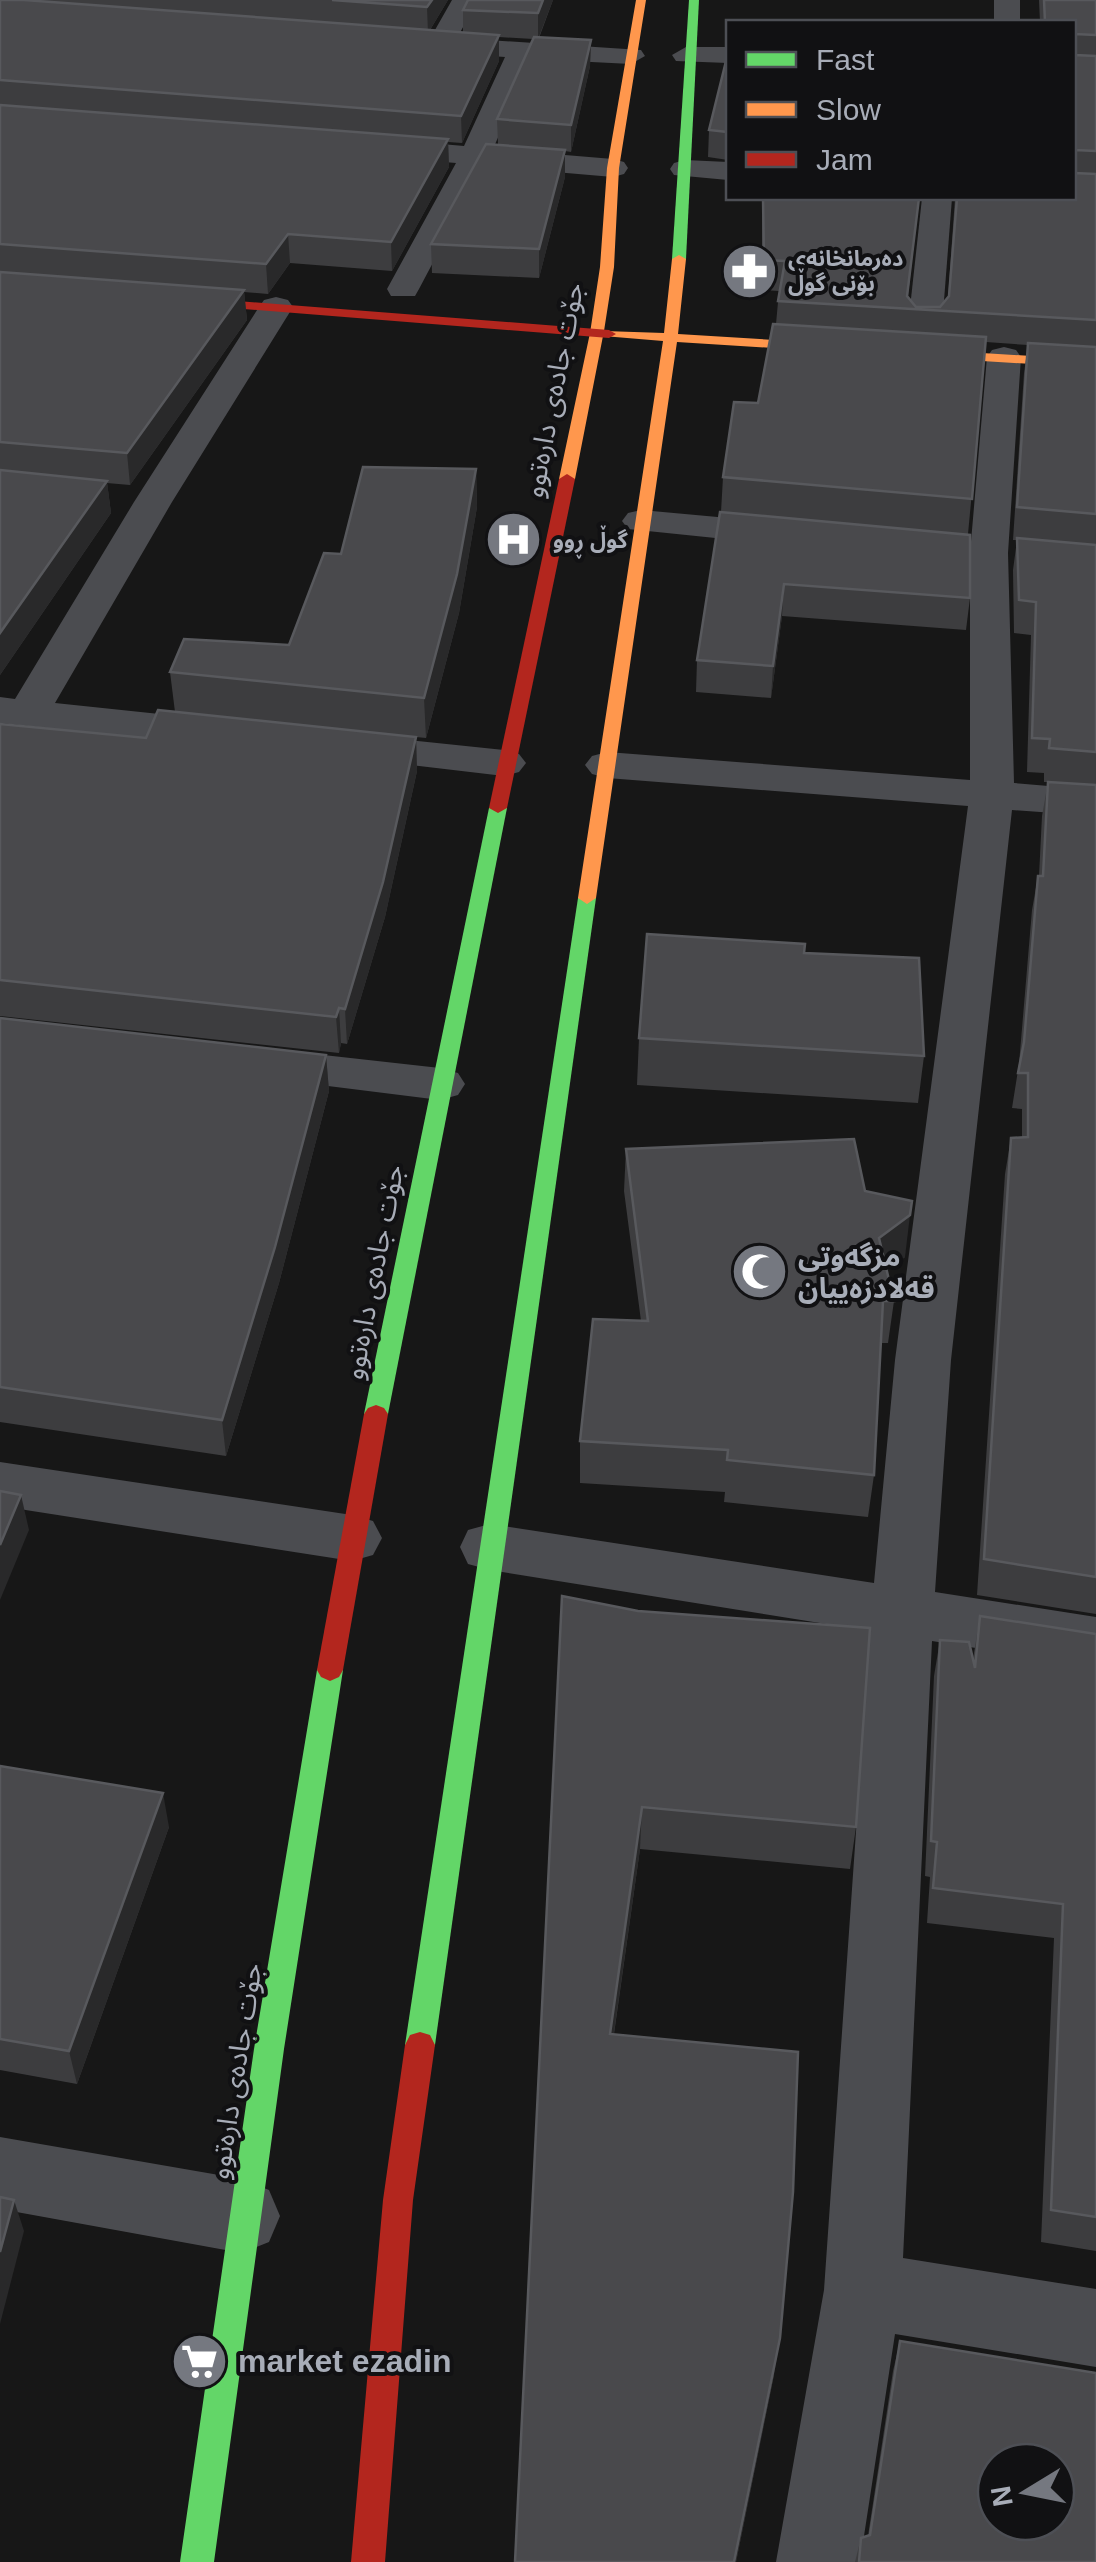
<svg xmlns="http://www.w3.org/2000/svg" width="1096" height="2562" font-family="Helvetica,'Noto Sans Arabic',sans-serif">
	<rect width="100%" height="100%" fill="#171717"/>
	<g fill="none" stroke-linecap="round" stroke-linejoin="round">
		<g fill="#4b4c50" fill-rule="evenodd">
			<path d="M452 0H478L457 38 641 50 645 56 631 64 532 59 493 149 613 159 624 162 628 168 624 174 613 177 484 166 419 289 415 296H391L387 289 456 163 372 156 362 153 357 147 362 141 372 138 464 146 505 57 417 51 413 45 417 39 431 37Z"/>
			<rect x="994" y="0" width="26" height="22"/>
			<path d="M686 47H728V63L676 61 672 55Z"/>
			<path d="M685 160 728 162V180L674 175 670 169 674 163Z"/>
			<path d="M922 198H952L942 326 937 333H913L908 326Z"/>
			<path d="M276 297 288 300 293 307 172 502 55 703 226 721 241 725 247 734 241 743 226 747 0 723V697L15 699 134 502 259 307 264 300Z"/>
			<path d="M1004 347 1016 350 1021 357 1008 553 1014 783 1096 790V816L1012 810 951 1360 935 1592 1096 1617V1667L932 1641 903 2258 1096 2289V2367L895 2334 860 2562H776L824 2290 870 1631 490 1570 468 1564 460 1547 468 1530 490 1524 874 1583 895 1360 968 806 607 778 592 774 585 765 592 756 607 752 970 780V553L987 357 992 350Z"/>
			<path d="M641 510 793 524 806 527 812 535 806 543 793 546 628 529 622 521 628 513Z"/>
			<path d="M341 733 504 750 519 754 526 763 519 772 504 776 326 755 320 746 326 737Z"/>
			<path d="M251 1047 440 1068 458 1073 465 1084 458 1095 440 1100 233 1074 226 1063 233 1052Z"/>
			<path d="M0 1462 352 1515 373 1521 382 1538 373 1555 352 1561 0 1506Z"/>
			<path d="M0 2137 242 2179 269 2190 280 2216 269 2242 242 2253 0 2209Z"/>
		</g>
		<g fill="#63d668" fill-rule="evenodd">
			<path d="M689 0H699L686 259 679 263 672 259Z"/>
			<path d="M498 803 507 808 388 1414 384 1420H368L364 1414 489 808Z"/>
			<path d="M587 892 596 898 435 2045 430 2055 420 2058 410 2055 405 2045 578 898Z"/>
			<path d="M330 1659 339 1663 343 1670 284 2049 214 2562H180L254 2049 317 1670 321 1663Z"/>
		</g>
		<path fill="#ff974d" fill-rule="evenodd" d="M636 0H646L619 168 614 267 604 331 664 333 672 259 679 255 686 259 678 334 1096 360V368L677 342 596 898 587 904 578 898 663 341 603 336 575 479 567 484 559 479 590 333 600 267 607 168Z"/>
		<g fill="#b3261e" fill-rule="evenodd">
			<path d="M173 296 609 330 616 334 609 338 168 303 166 300Z"/>
			<path d="M567 474 575 479 507 808 498 813 489 808 559 479Z"/>
			<path d="M376 1405 384 1408 388 1414 343 1670 339 1677 330 1681 321 1677 317 1670 364 1414 368 1408Z"/>
			<path d="M420 2032 430 2035 435 2045 413 2200 385 2562H351L383 2200 405 2045 410 2035Z"/>
		</g>
	</g>
	<g fill="#3d3d3f">
		<path d="M0 0H448L430 30 463 32V10L468 0H553L539 38 591 40 590 66 571 152 565 151V177L539 278 432 273 431 244 498 144 497 119 533 39 499 37V61L462 143 448 142 449 167 392 271 290 263 268 294 244 292 247 320 130 485 107 483 111 513 0 675Z"/>
		<path d="M1039 0H1096V1614L977 1595 1005 1174 1011 1138 1022 1137V1109L1012 1108 1019 1064 1032 910 1038 876H1039L1042 816 1048 782H1044V773L1027 772 1031 635 1014 633 1013 570 1017 540H1013L1024 373 1028 345 986 342 968 534 970 598 966 630 782 616 771 698 696 692 697 660 721 512 723 477 758 403 776 324 779 291 762 290V198H919L908 296 916 307H940L948 298 955 198H1074V22H1040Z"/>
		<path d="M728 53V160L708 157 709 130Z"/>
		<path d="M476 469 477 507 459 613 426 738 416 737 417 771 385 917 347 1044 341 1043 339 1053 0 1016V724L146 738 175 712 170 672 289 645 341 554Z"/>
		<path d="M804 953 924 1056 918 1103 637 1085 639 1038Z"/>
		<path d="M0 1018 326 1055 329 1091 279 1283 226 1456 0 1422Z"/>
		<path d="M626 1149 865 1191 905 1257 887 1270 894 1301 888 1343H881L874 1475 868 1517 724 1502 725 1492 580 1483V1441L641 1321 624 1191Z"/>
		<path d="M562 1596 856 1827 850 1869 640 1849 614 2034 774 2375 736 2562H515Z"/>
		<path d="M980 1616 1096 1634V2251L1041 2242 1054 1938 927 1923 930 1877 925 1876 934 1676 940 1640 973 1659Z"/>
		<path d="M0 1766 169 1827 77 2084 0 2070Z"/>
		<path d="M900 2341 1096 2562H855L861 2538 868 2536 893 2371Z"/>
	</g>
	<g fill="#29292a">
		<path d="M432 0H448L428 33 427 7Z"/>
		<path d="M543 0H553L538 39V13Z"/>
		<path d="M499 35V61L462 143 461 116Z"/>
		<path d="M591 40 590 66 571 152V125Z"/>
		<path d="M448 139 449 167 392 271 391 242Z"/>
		<path d="M565 150V177L539 278V249Z"/>
		<path d="M288 234 290 263 268 294 266 264Z"/>
		<path d="M244 290 247 320 130 485 127 453Z"/>
		<path d="M476 469 477 507 459 613 426 738 424 698Z"/>
		<path d="M107 481 111 513 0 675V633Z"/>
		<path d="M784 584 782 616 771 698 773 666Z"/>
		<path d="M416 737 417 771 385 917 347 1044 345 1009Z"/>
		<path d="M339 1008 341 1043 339 1053 336 1017Z"/>
		<path d="M326 1055 329 1091 279 1283 226 1456 222 1420Z"/>
		<path d="M910 1215 905 1257 874 1280 879 1238Z"/>
		<path d="M21 1495 29 1530 0 1600V1545Z"/>
		<path d="M163 1793 169 1827 77 2084 69 2051Z"/>
		<path d="M642 1807 640 1849 608 2074 610 2034Z"/>
		<path d="M14 2200 24 2231 0 2324V2252Z"/>
		<path d="M780 2338 774 2375 736 2562H734Z"/>
	</g>
	<g fill="#49494c" stroke="#58595d" stroke-width="2.5" fill-rule="evenodd">
		<path d="M0 0H24L499 35 461 116 0 80Z"/>
		<path d="M332 0H432L427 7Z"/>
		<path d="M468 0H543L538 13 463 10Z"/>
		<path d="M1044 0H1096V35L1075 34V55L1096 56V151L1075 150 1074 166V22H1045Z"/>
		<path d="M534 37 591 40 571 125 497 119Z"/>
		<path d="M728 53V132L709 130Z"/>
		<path d="M0 105 448 139 391 242 288 234 266 264 0 244Z"/>
		<path d="M486 144 565 150 539 249 431 244Z"/>
		<path d="M1074 173 1096 174V320L778 301 785 261 764 260 763 198H919L907 296 916 307H940L949 296 957 198H1074Z"/>
		<path d="M0 272 244 290 127 453 0 442Z"/>
		<path d="M773 324 986 337 972 499 723 477 734 402 758 403Z"/>
		<path d="M1028 343 1096 347V514L1017 507Z"/>
		<path d="M363 467 476 469 457 574 424 698 170 672 184 639 289 645 324 553 341 554Z"/>
		<path d="M0 470 107 481 0 633Z"/>
		<path d="M720 512 970 535V598L784 584 773 666 697 660Z"/>
		<path d="M1017 538 1096 545V752L1049 748 1050 739 1032 738 1036 602 1019 600Z"/>
		<path d="M158 710 416 737 383 882 345 1009 339 1008 336 1017 0 980V724L146 738Z"/>
		<path d="M1048 782 1096 785V1577L984 1559 1011 1138 1028 1137V1073H1018L1024 1042 1038 876H1043Z"/>
		<path d="M647 934 805 944 804 953 919 958 924 1056 639 1038Z"/>
		<path d="M0 1018 326 1055 275 1247 222 1420 0 1387Z"/>
		<path d="M854 1139 865 1191 912 1201 910 1215 879 1238 894 1301H883L874 1475 727 1460 728 1450 580 1441 593 1319 648 1321 626 1149Z"/>
		<path d="M0 1491 21 1495 0 1545Z"/>
		<path d="M562 1596 638 1611 870 1628 856 1827 642 1807 610 2034 798 2052 793 2192 780 2338 734 2562H515Z"/>
		<path d="M980 1616 1096 1634V2217L1051 2210 1063 1904 933 1888 937 1842 931 1841 940 1640 969 1642 975 1668Z"/>
		<path d="M0 1766 163 1793 69 2051 0 2039Z"/>
		<path d="M0 2197 14 2200 0 2252Z"/>
		<path d="M900 2341 1096 2373V2562H859L861 2538 870 2535ZM996 2462H1056V2522H996Z"/>
	</g>
	<defs>
		<symbol id="pharmacy-disc" viewBox="-11 -11 22 22"><circle r="9.5" fill="#757880" stroke="#111113"/><path d="M-2-6h4v4h4v4h-4v4h-4v-4h-4v-4h4Z" fill="#fff"/></symbol>
		<symbol id="hospital-disc" viewBox="-11 -11 22 22"><circle r="9.5" fill="#757880" stroke="#111113"/><path d="M-5-5h3v3.5h4V-5h3V5h-3V1.5h-4V5h-3Z" fill="#fff"/></symbol>
		<symbol id="mosque-disc" viewBox="-11 -11 22 22"><circle r="9.5" fill="#757880" stroke="#111113"/><path d="M3.5-4.9A6 6 0 1 0 3.5 4.9A5 5 0 1 1 3.5-4.9Z" fill="#fff"/></symbol>
		<symbol id="supermarket-disc" viewBox="-11 -11 22 22"><circle r="9.5" fill="#757880" stroke="#111113"/><path d="M-6-5.5h2.5l.6 2H6L4.5 2H-2.5L-4.4-4H-6ZM-1.5 3.2a1.3 1.3 0 1 0 .1 0ZM3 3.2a1.3 1.3 0 1 0 .1 0Z" fill="#fff"/></symbol>
	</defs>
	<g fill-rule="evenodd">
		<use href="#pharmacy-disc" x="718" y="240" width="63" height="63"/>
		<use href="#hospital-disc" x="482" y="508" width="63" height="63"/>
		<use href="#mosque-disc" x="728" y="1240" width="63" height="63"/>
		<use href="#supermarket-disc" x="168" y="2330" width="63" height="63"/>
	</g>
	<g text-anchor="middle" stroke-width="8" stroke-linejoin="round" paint-order="stroke">
		<g font-size="22" font-weight="bold" fill="#a8adb8" stroke="#111113" text-anchor="start">
			<text x="788" y="266">دەرمانخانەی<tspan x="788" dy="25">بۆنی گوڵ</tspan></text>
			<text x="553" y="548">گوڵ ڕوو</text>
		</g>
		<g font-size="28" fill="#a8adb8" stroke="#111113">
			<text transform="translate(553 390) rotate(-79)" y="10">جۆت جادەی دارەتوو</text>
			<text transform="translate(373 1272) rotate(-79)" y="10">جۆت جادەی دارەتوو</text>
			<text transform="translate(235 2071) rotate(-81)" y="10">جۆت جادەی دارەتوو</text>
		</g>
		<g font-size="28" font-weight="bold" fill="#a8adb8" stroke="#111113" text-anchor="start">
			<text x="798" y="1266">مزگەوتی<tspan x="798" dy="32">قەلادزەییان</tspan></text>
		</g>
		<g font-size="32" font-weight="bold" fill="#a8adb8" stroke="#111113" text-anchor="start">
			<text x="238" y="2372">market ezadin</text>
		</g>
	</g>
	<rect x="726" y="20" width="350" height="180" fill="#111113" stroke="#4d4f55" stroke-width="2.5"/>
	<rect x="746" y="52" width="50" height="15" fill="#63d668" stroke="#4d4f55" stroke-width="2.5"/>
	<text x="816" y="70" font-size="30" fill="#a8adb8">Fast</text>
	<rect x="746" y="102" width="50" height="15" fill="#ff974d" stroke="#4d4f55" stroke-width="2.5"/>
	<text x="816" y="120" font-size="30" fill="#a8adb8">Slow</text>
	<rect x="746" y="152" width="50" height="15" fill="#b3261e" stroke="#4d4f55" stroke-width="2.5"/>
	<text x="816" y="170" font-size="30" fill="#a8adb8">Jam</text>
	<g transform="translate(1026 2492) rotate(260)"><circle r="48" fill="#111113" stroke="#4d4f55" stroke-width="2.5"/>
	<path d="M0-8L18 38L0 25L-18 38Z" fill="#757880"/>
	<text y="-15" font-size="28" font-weight="bold" text-anchor="middle" fill="#a8adb8">N</text>
	</g>
</svg>
